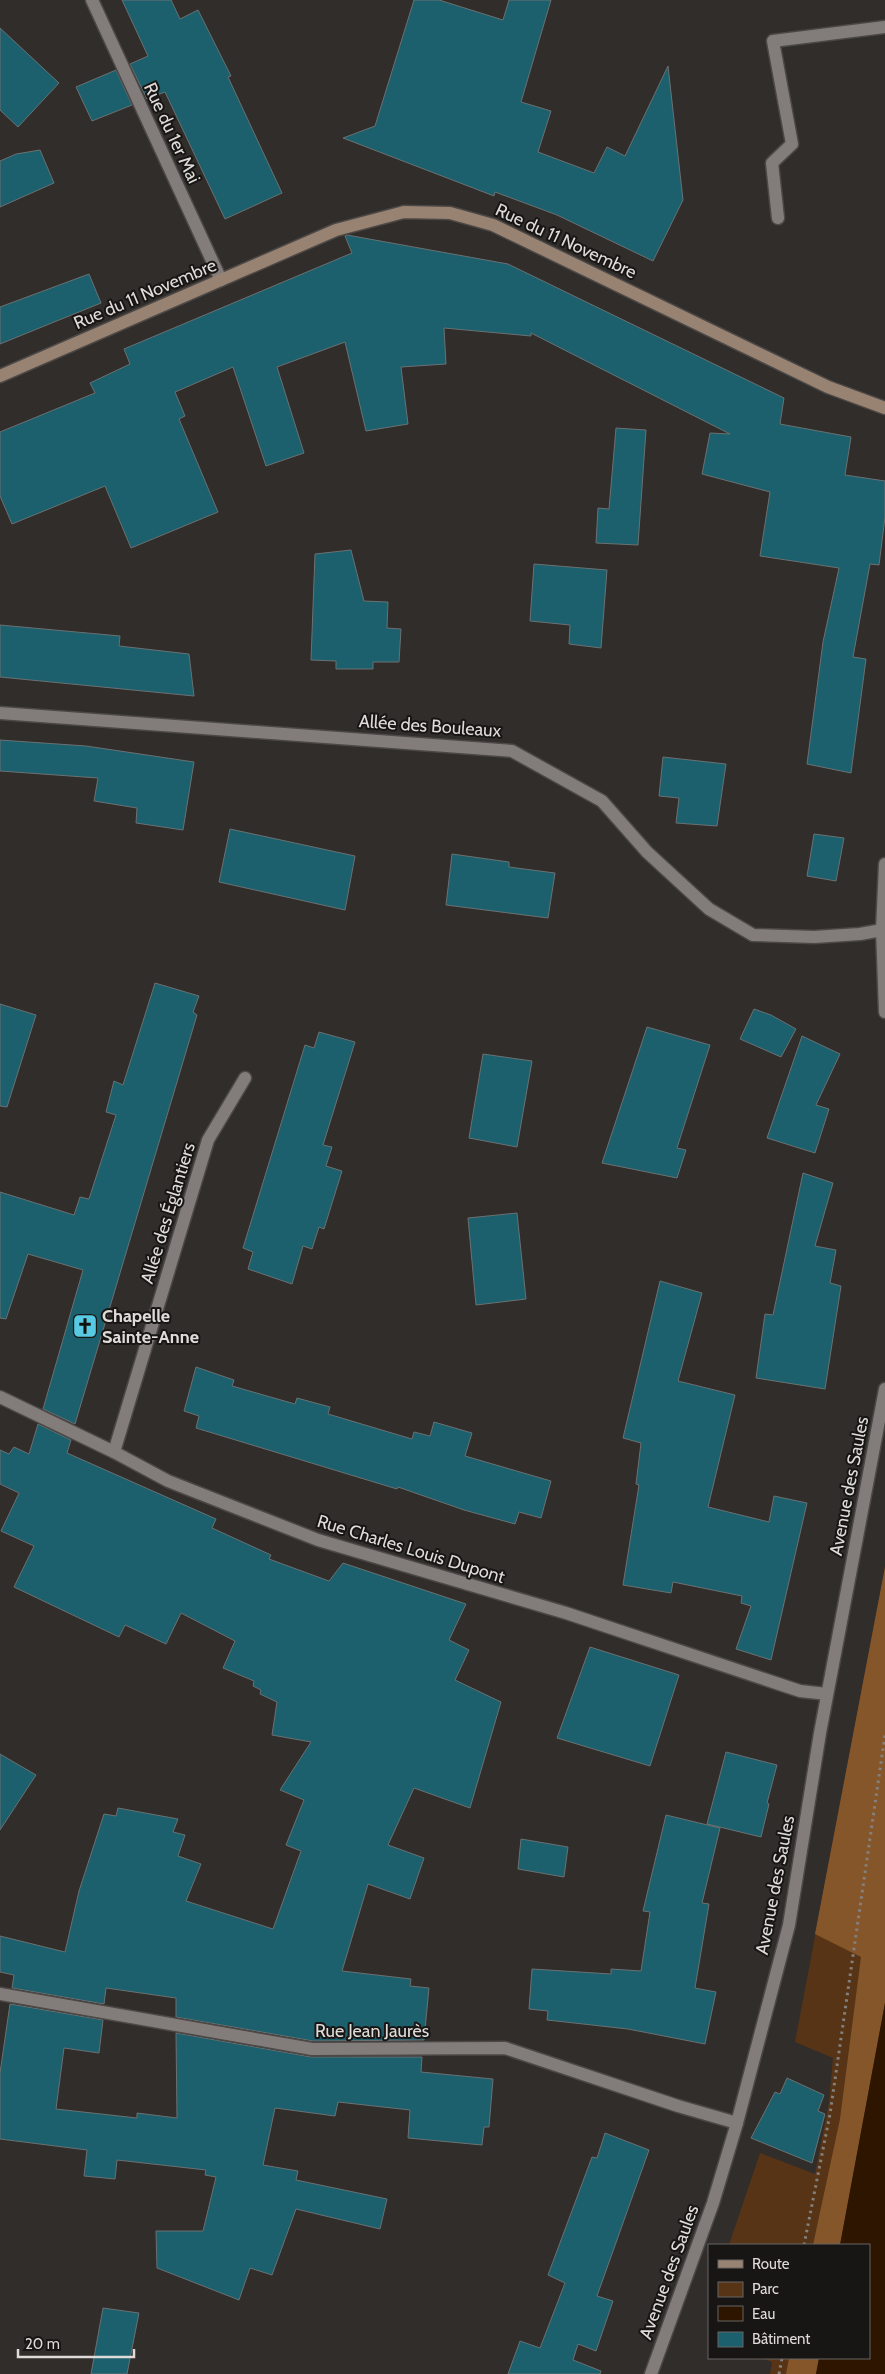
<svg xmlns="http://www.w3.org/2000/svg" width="885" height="2374" font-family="Cabin,sans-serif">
	<rect width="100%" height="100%" fill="#312d2a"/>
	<path fill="#573416" d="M885 1567V2374H770L772 2362 761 2358H869V2245H729L760 2153 815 2174 829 2102 833 2058 795 2042Z"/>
	<g fill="#86562b">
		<path d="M885 1567V2003L840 2245H813L840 2119 861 1957 815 1934Z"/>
		<path d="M789 2358H819L816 2374H786Z"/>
	</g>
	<path fill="#2d1500" d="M885 2003V2374H816L819 2358H869V2245H840Z"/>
	<g fill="#1c606e" stroke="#6a7172">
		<path d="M122 0H171L180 19 198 10 231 76 228 77 282 193 225 219 165 92 147 99 130 64 148 56Z"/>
		<path d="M414 0H439L503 20 509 0H551L521 102 551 111 538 152 594 173 607 147 625 156 668 66 683 200 653 261 557 215 495 192 494 196 343 138 375 126Z"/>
		<path d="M0 28 59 83 18 127 0 110Z"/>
		<path d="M116 70 132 105 92 121 76 87Z"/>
		<path d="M40 150 54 183 0 207V161L16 154Z"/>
		<path d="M347 235 508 264 784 398 780 424 851 437 845 475 885 481V517L879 565 870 564 853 657 866 659 851 773 807 764 823 642 839 568 760 556 770 492 702 474 710 433 730 434 531 333V336L444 328 446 364 401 367 408 424 366 431 345 342 277 367 304 453 266 466 233 367 175 392 185 416 179 419 218 512 131 548 105 486 12 524 0 496V432L95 393 90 383 130 364 124 349 352 253 345 236Z"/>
		<path d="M89 274 101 303 0 344V307Z"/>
		<path d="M616 428 646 430 638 545 596 543 598 508 609 509Z"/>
		<path d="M351 550 364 601 388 602 387 628 401 629 399 662H373V669H336V661L311 660 315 554Z"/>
		<path d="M534 564 607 570 601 648 569 644 570 625 530 621Z"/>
		<path d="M0 625 120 636 119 646 189 654 194 696 0 677Z"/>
		<path d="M0 740 86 746 194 762 183 830 136 823 137 808 94 801 98 778 0 771Z"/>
		<path d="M663 757 726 764 717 826 676 823 679 798 659 796Z"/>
		<path d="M230 829 355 856 345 910 219 882Z"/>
		<path d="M814 834 844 838 836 881 807 876Z"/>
		<path d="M452 854 509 862V867L555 873 548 918 446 905Z"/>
		<path d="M155 983 199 996 193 1012 197 1015 75 1424 43 1409 83 1270 28 1254 6 1319 0 1318V1192L74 1215 80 1197 89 1199 116 1115 106 1112 114 1081 123 1085Z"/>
		<path d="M0 1004 36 1015 7 1107 0 1106Z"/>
		<path d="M754 1009 771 1015 796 1029 781 1057 740 1039Z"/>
		<path d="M647 1027 710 1045 677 1148 686 1150 677 1178 602 1163Z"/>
		<path d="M319 1032 355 1042 323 1145 332 1147 326 1166 342 1171 324 1229 319 1227 312 1249 303 1246 292 1284 248 1269 253 1252 243 1248 305 1045 314 1048Z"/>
		<path d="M802 1036 840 1054 816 1105 829 1109 815 1153 767 1138Z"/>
		<path d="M483 1054 532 1061 517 1147 469 1138Z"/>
		<path d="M803 1173 833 1183 815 1246 836 1250 830 1283 841 1286 825 1389 756 1378 765 1314 773 1315Z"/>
		<path d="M517 1213 526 1299 476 1305 468 1218Z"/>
		<path d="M660 1281 702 1293 678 1381 735 1395 708 1507 769 1522 774 1496 807 1503 771 1660 736 1649 751 1606 741 1603 742 1596 673 1582 671 1593 623 1585 639 1485 636 1484 641 1443 623 1438Z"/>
		<path d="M196 1367 234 1380 232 1386 295 1404 297 1398 330 1407 328 1414 412 1439 414 1432 430 1436 434 1422 472 1433 465 1456 551 1481 541 1518 519 1512 515 1524 464 1510 398 1487 397 1489 196 1428 199 1416 184 1411Z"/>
		<path d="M38 1424 71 1440 67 1453 216 1519 212 1528 271 1555 269 1559 329 1581 343 1563 466 1604 449 1640 469 1650 455 1680 501 1702 470 1808 414 1788 388 1845 424 1858 410 1899 368 1884 342 1971 411 1979 410 1986 429 1988 424 2040 313 2041 176 2017V1998L106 1988 104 2004 12 1988 14 1975 0 1972V1936L65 1952 79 1891 104 1814 116 1816 118 1808 178 1819 173 1832 185 1835 178 1856 201 1864 186 1901 273 1929 301 1851 286 1845 304 1800 280 1790 311 1742 272 1735 277 1702 260 1694 261 1690 253 1686 254 1681 223 1668 235 1641 181 1613 166 1644 125 1625 119 1637 14 1587 34 1546 1 1531 19 1493 0 1484V1450L9 1454 14 1447 29 1454Z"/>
		<path d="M590 1647 679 1675 650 1766 557 1738Z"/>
		<path d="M726 1752 777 1765 767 1803 769 1804 761 1837 707 1824Z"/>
		<path d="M0 1754 36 1775 0 1830Z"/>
		<path d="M666 1815 720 1828 702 1903 709 1904 695 1988 716 1992 705 2044 628 2029 547 2020 548 2011 529 2009 532 1969 611 1974V1969L641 1971 650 1912 643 1911Z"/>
		<path d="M521 1839 568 1847 564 1877 518 1869Z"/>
		<path d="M10 2004 103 2020 99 2053 64 2048 56 2109 137 2118V2113L177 2118 176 2033 311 2057H422L421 2072 493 2079 489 2127H484L482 2145 408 2138 410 2110 338 2102 335 2116 275 2108 263 2165 298 2171 296 2180 387 2199 380 2229 296 2209 272 2275 250 2268 239 2300 157 2268 156 2231H203L216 2177 205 2175 206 2170 117 2160 115 2179 84 2176 87 2150 0 2139V2073Z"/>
		<path d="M787 2078 824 2095 818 2111 825 2114 812 2163 751 2138 775 2092 780 2094Z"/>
		<path d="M605 2133 649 2150 597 2296 613 2301 596 2351 578 2344 573 2360 601 2371 600 2374H508L520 2341 540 2348 565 2283 548 2275 592 2157 597 2158Z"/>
		<path d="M103 2308 139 2313 127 2374H91Z"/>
	</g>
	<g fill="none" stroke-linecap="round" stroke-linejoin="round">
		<defs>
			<path id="lane" d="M778 218 772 163 792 144 773 41 885 27"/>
			<g id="street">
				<path d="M92 0 221 280"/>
				<path d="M0 713 512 751 602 801 647 852 709 909 753 935 814 937 860 934 882 930"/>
				<path d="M885 864 882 930 885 1012"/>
				<path d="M0 1397 114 1452 168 1481 318 1540 566 1613 800 1691 827 1694"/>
				<path d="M114 1452 208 1140 245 1078"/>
				<path d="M0 1994 312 2049 505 2048 678 2106 737 2123"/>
				<path d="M651 2374 713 2203 737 2123 789 1925 820 1733 885 1389"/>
			</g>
			<path id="secondary" d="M0 376 336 230 404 212 450 213 493 225 828 387 885 408"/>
		</defs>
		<use href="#lane" stroke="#4c4846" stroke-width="15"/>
		<use href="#street" stroke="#4c4846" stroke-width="15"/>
		<use href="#secondary" stroke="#4c4846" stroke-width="15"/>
		<g stroke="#84807e" stroke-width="3" stroke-dasharray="2.5 4" stroke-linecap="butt">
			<path d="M804 2245 830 2114 885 1735"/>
			<path d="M779 2374 782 2358"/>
		</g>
		<use href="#lane" stroke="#827d7a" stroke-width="12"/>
		<use href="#street" stroke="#827d7a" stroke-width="12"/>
		<use href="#secondary" stroke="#988372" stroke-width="12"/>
	</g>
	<defs>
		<symbol id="church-square" viewBox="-11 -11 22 22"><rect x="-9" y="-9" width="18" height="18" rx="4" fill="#57c9e2" stroke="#181614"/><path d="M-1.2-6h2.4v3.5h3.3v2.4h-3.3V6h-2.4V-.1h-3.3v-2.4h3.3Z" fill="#111"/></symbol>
	</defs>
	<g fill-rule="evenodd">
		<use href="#church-square" x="71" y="1312" width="28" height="28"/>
	</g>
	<g text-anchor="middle" stroke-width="4" stroke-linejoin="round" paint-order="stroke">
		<g font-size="18" fill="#dedbd9" stroke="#181614">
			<text transform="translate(172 133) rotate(65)" y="6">Rue du 1er Mai</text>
			<text transform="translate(566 241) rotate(25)" y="6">Rue du 11 Novembre</text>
			<text transform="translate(145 294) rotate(-23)" y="6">Rue du 11 Novembre</text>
			<text transform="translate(430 726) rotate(4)" y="6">Allée des Bouleaux</text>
			<text transform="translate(168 1213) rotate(-73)" y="6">Allée des Églantiers</text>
			<text transform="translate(849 1486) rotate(-79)" y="6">Avenue des Saules</text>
			<text transform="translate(411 1549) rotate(17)" y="6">Rue Charles Louis Dupont</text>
			<text transform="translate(775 1885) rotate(-79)" y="6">Avenue des Saules</text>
			<text x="372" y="2037">Rue Jean Jaurès</text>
			<text transform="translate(669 2272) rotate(-70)" y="6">Avenue des Saules</text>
		</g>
		<g font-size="18" font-weight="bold" fill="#dedbd9" stroke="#181614" text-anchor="start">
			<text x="102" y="1322">Chapelle<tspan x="102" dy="21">Sainte-Anne</tspan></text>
		</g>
	</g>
	<rect x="708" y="2244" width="162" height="115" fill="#181614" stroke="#676563"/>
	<rect x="718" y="2260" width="25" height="8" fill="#988372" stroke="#676563"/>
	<text x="752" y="2269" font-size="15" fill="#dedbd9">Route</text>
	<rect x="718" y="2282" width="25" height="15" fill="#573416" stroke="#676563"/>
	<text x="752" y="2294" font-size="15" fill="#dedbd9">Parc</text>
	<rect x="718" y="2306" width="25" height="15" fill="#2d1500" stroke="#676563"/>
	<text x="752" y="2319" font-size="15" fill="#dedbd9">Eau</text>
	<rect x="718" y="2332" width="25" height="15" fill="#1c606e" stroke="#676563"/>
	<text x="752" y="2344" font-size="15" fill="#dedbd9">Bâtiment</text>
	<path d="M18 2349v8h116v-8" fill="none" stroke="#dedbd9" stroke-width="2.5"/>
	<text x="25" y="2349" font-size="15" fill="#dedbd9" stroke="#181614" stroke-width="4" paint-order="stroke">20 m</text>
</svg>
